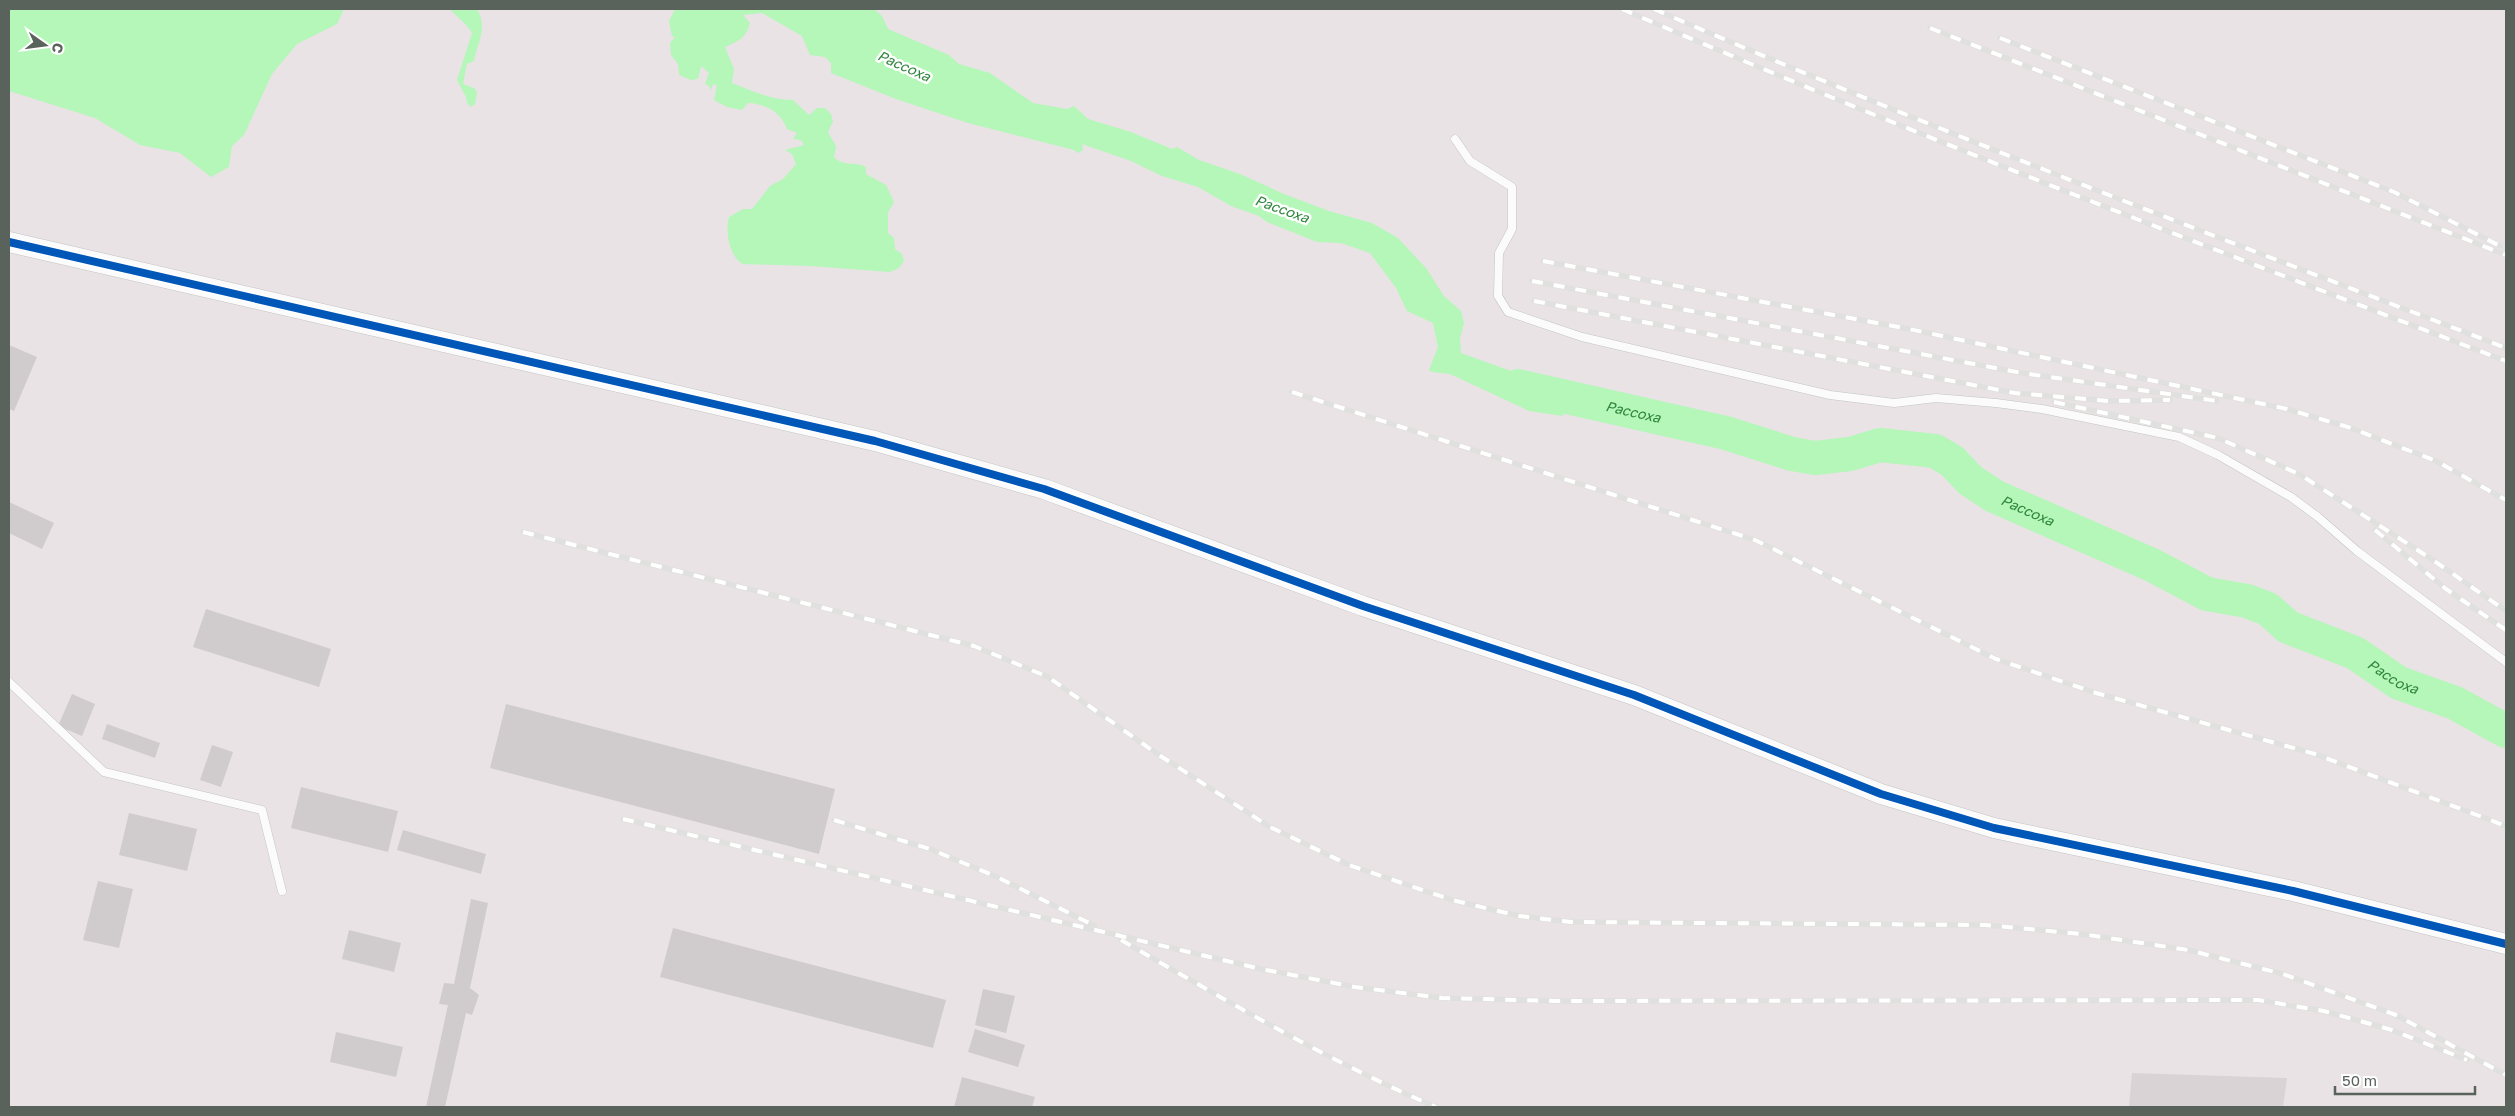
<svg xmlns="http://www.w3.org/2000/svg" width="2515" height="1116" font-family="'Golos Text',sans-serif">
	<rect width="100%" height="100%" fill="#e9e3e6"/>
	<path fill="#d9d3d6" d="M2132 1073 2287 1078 2283 1107H2129Z"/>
	<g fill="#b4f7b8">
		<path d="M9 9H344L337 24 297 44 272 74 244 135 232 146 229 167 211 177 180 153 140 145 95 118 9 91Z"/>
		<path d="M450 9H477C488 28 478 41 474 61L467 64 463 84 474 88 477 92 475 104 471 107 467 103 466 97 457 80 472 33C466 22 457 18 450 9Z"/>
		<path d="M675 9H874L882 16 888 29 949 55 959 64 990 73 1033 103 1067 109 1074 106 1088 119 1131 132 1172 149 1177 147 1199 160 1240 174 1284 194 1329 211 1372 223 1398 238 1426 268 1444 296 1461 311 1464 323 1460 338 1461 353 1511 371 1563 381V416L1529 411 1450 374 1432 372 1429 370 1438 347 1433 323 1407 311 1396 288 1370 253 1341 243 1317 242 1267 222 1259 216 1231 206 1198 187 1162 176 1131 161 1082 144 1083 150 1078 153 1074 150 968 123 896 99 831 73V63L825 57 810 55 802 36 762 13 743 15 750 23C746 38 739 41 725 47L734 69 732 83C753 91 770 100 793 100L809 115 817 108H825L831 114 833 121 828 132 836 146 834 157C843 167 855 161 866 167V174L886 185 894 202 888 212V233L894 238 895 249 902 254 904 261 899 268 890 272 810 266 743 264C729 257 725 230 729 217L743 209H752L770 186 783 179 796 164 792 154 785 150 804 145 801 140 793 139 797 133 787 129C781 112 766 104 748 103L742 110 727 107 714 100 717 85 713 84 711 90 709 86 705 84 709 73 701 66 698 79 691 80 679 75 678 64 671 55 670 43 675 37 672 36 669 21Z"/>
	</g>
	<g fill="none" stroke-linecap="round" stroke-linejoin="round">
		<path stroke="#b4f7b8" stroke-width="34" id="s1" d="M1518 386 1726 433 1792 454 1815 458 1850 454 1880 445 1935 451 1952 461 1970 480 1994 496 2152 565 2207 594 2247 601 2268 609 2288 627 2355 653 2399 683 2455 703 2506 731"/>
	</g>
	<g fill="#d0ccce">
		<path d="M9 345 37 357 14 411 9 409Z"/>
		<path d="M9 502 54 523 42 549 9 533Z"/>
		<path d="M206 609 331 649 319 687 193 647Z"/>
		<path d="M72 694 95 704 82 736 58 726Z"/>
		<path d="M506 704 835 789 819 854 490 768Z"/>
		<path d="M107 724 160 743 155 758 102 739Z"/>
		<path d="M212 745 233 752 221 787 200 780Z"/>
		<path d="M301 787 398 811 388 852 291 828Z"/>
		<path d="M129 813 197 829 187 871 119 855Z"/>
		<path d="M403 830 486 854 481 874 397 850Z"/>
		<path d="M98 881 133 889 119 948 83 940Z"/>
		<path d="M471 899 488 903 470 988 479 995 472 1015 466 1013 445 1107H426L448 1005 439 1004 444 983 454 984Z"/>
		<path d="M673 928 946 1000 933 1048 660 977Z"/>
		<path d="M349 930 401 943 394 972 342 959Z"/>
		<path d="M983 989 1015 996 1006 1033 975 1025Z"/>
		<path d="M975 1029 1025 1045 1018 1067 968 1052Z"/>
		<path d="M336 1032 403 1047 396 1077 330 1062Z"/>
		<path d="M962 1077 1035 1097 1032 1107H954Z"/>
	</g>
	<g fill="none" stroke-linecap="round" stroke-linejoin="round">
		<defs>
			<g id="service">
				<path d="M1455 139 1470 161 1512 187V229L1499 253 1498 296 1508 312 1582 337 1830 395 1894 403 1936 398 1996 403 2042 409 2179 437 2218 455 2291 497 2318 517 2357 551 2506 662"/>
				<path d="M9 682 104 772 262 810 282 891"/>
			</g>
			<path id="tertiary" d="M9 242 875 441 1044 489 1363 606 1634 695 1881 794 1994 828 2293 891 2506 944"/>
		</defs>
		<use href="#service" stroke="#c3c4c3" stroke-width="9"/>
		<use href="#tertiary" stroke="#c3c4c3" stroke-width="21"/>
		<use href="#service" stroke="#fcfbfb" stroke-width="8"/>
		<use href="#tertiary" stroke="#fcfbfb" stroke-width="20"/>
		<defs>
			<g id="rail">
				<path d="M1622 9C1913 135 2210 248 2506 361"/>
				<path d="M1654 9C1934 131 2221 238 2506 348"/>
				<path d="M1930 28 2506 255"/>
				<path d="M2000 38 2394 192 2500 246"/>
				<path d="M1543 261 1909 329 2287 409 2351 428 2436 461 2506 500"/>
				<path d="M1532 281 2022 373 2217 401"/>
				<path d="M1534 301 2015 393 2109 401 2170 400"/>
				<path d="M1292 392 1755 540 1996 659 2096 693 2315 754 2506 826"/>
				<path d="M2054 402 2218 438 2299 474 2430 558 2506 611"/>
				<path d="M2375 530 2446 589 2506 630"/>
				<path d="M523 532 974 646 1048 677 1156 753 1270 827 1349 865 1452 900 1519 916 1571 922 1985 925 2082 934 2188 950 2283 974 2396 1015 2506 1075"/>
				<path d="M623 819 1261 969 1355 987 1442 998 1558 1001 2258 1000 2324 1011 2392 1030 2467 1060"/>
				<path d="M834 820 930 849 997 877 1095 926"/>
				<path d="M1121 940C1224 999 1326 1060 1436 1107"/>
			</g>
		</defs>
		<use href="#rail" stroke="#e0e0df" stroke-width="5.5"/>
		<use href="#rail" stroke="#fff" stroke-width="4" stroke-dasharray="11" stroke-linecap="butt"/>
		<defs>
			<path id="cycleway" d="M9 242 875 441 1044 489 1363 606 1634 695 1881 794 1994 828 2293 891 2506 944"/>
		</defs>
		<use href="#cycleway" stroke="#fff" stroke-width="11"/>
		<use href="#cycleway" stroke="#0057b8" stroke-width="8"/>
	</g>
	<g text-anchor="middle" stroke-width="5" stroke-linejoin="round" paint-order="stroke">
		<g font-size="14" font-style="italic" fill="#2f853b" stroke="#fff">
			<text transform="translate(904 66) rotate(24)" y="5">Рассоха</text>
			<text transform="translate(1282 209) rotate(20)" y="5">Рассоха</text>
			<text dy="5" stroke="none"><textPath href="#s1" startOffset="118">Рассоха</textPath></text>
			<text dy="5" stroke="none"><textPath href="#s1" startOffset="539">Рассоха</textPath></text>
			<text dy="5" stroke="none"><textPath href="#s1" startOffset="944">Рассоха</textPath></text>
		</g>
	</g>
	<rect width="2515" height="1116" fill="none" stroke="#59625b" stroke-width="20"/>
	<g transform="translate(45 45) rotate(104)" stroke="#ffffff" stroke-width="4" paint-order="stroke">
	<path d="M0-4L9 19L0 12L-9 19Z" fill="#59625b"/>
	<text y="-8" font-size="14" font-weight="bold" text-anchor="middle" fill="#59625b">С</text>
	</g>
	<path d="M2335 1086v8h140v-8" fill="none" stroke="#59625b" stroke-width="2.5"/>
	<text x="2342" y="1086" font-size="15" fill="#59625b" stroke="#ffffff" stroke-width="4" paint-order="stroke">50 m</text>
</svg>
